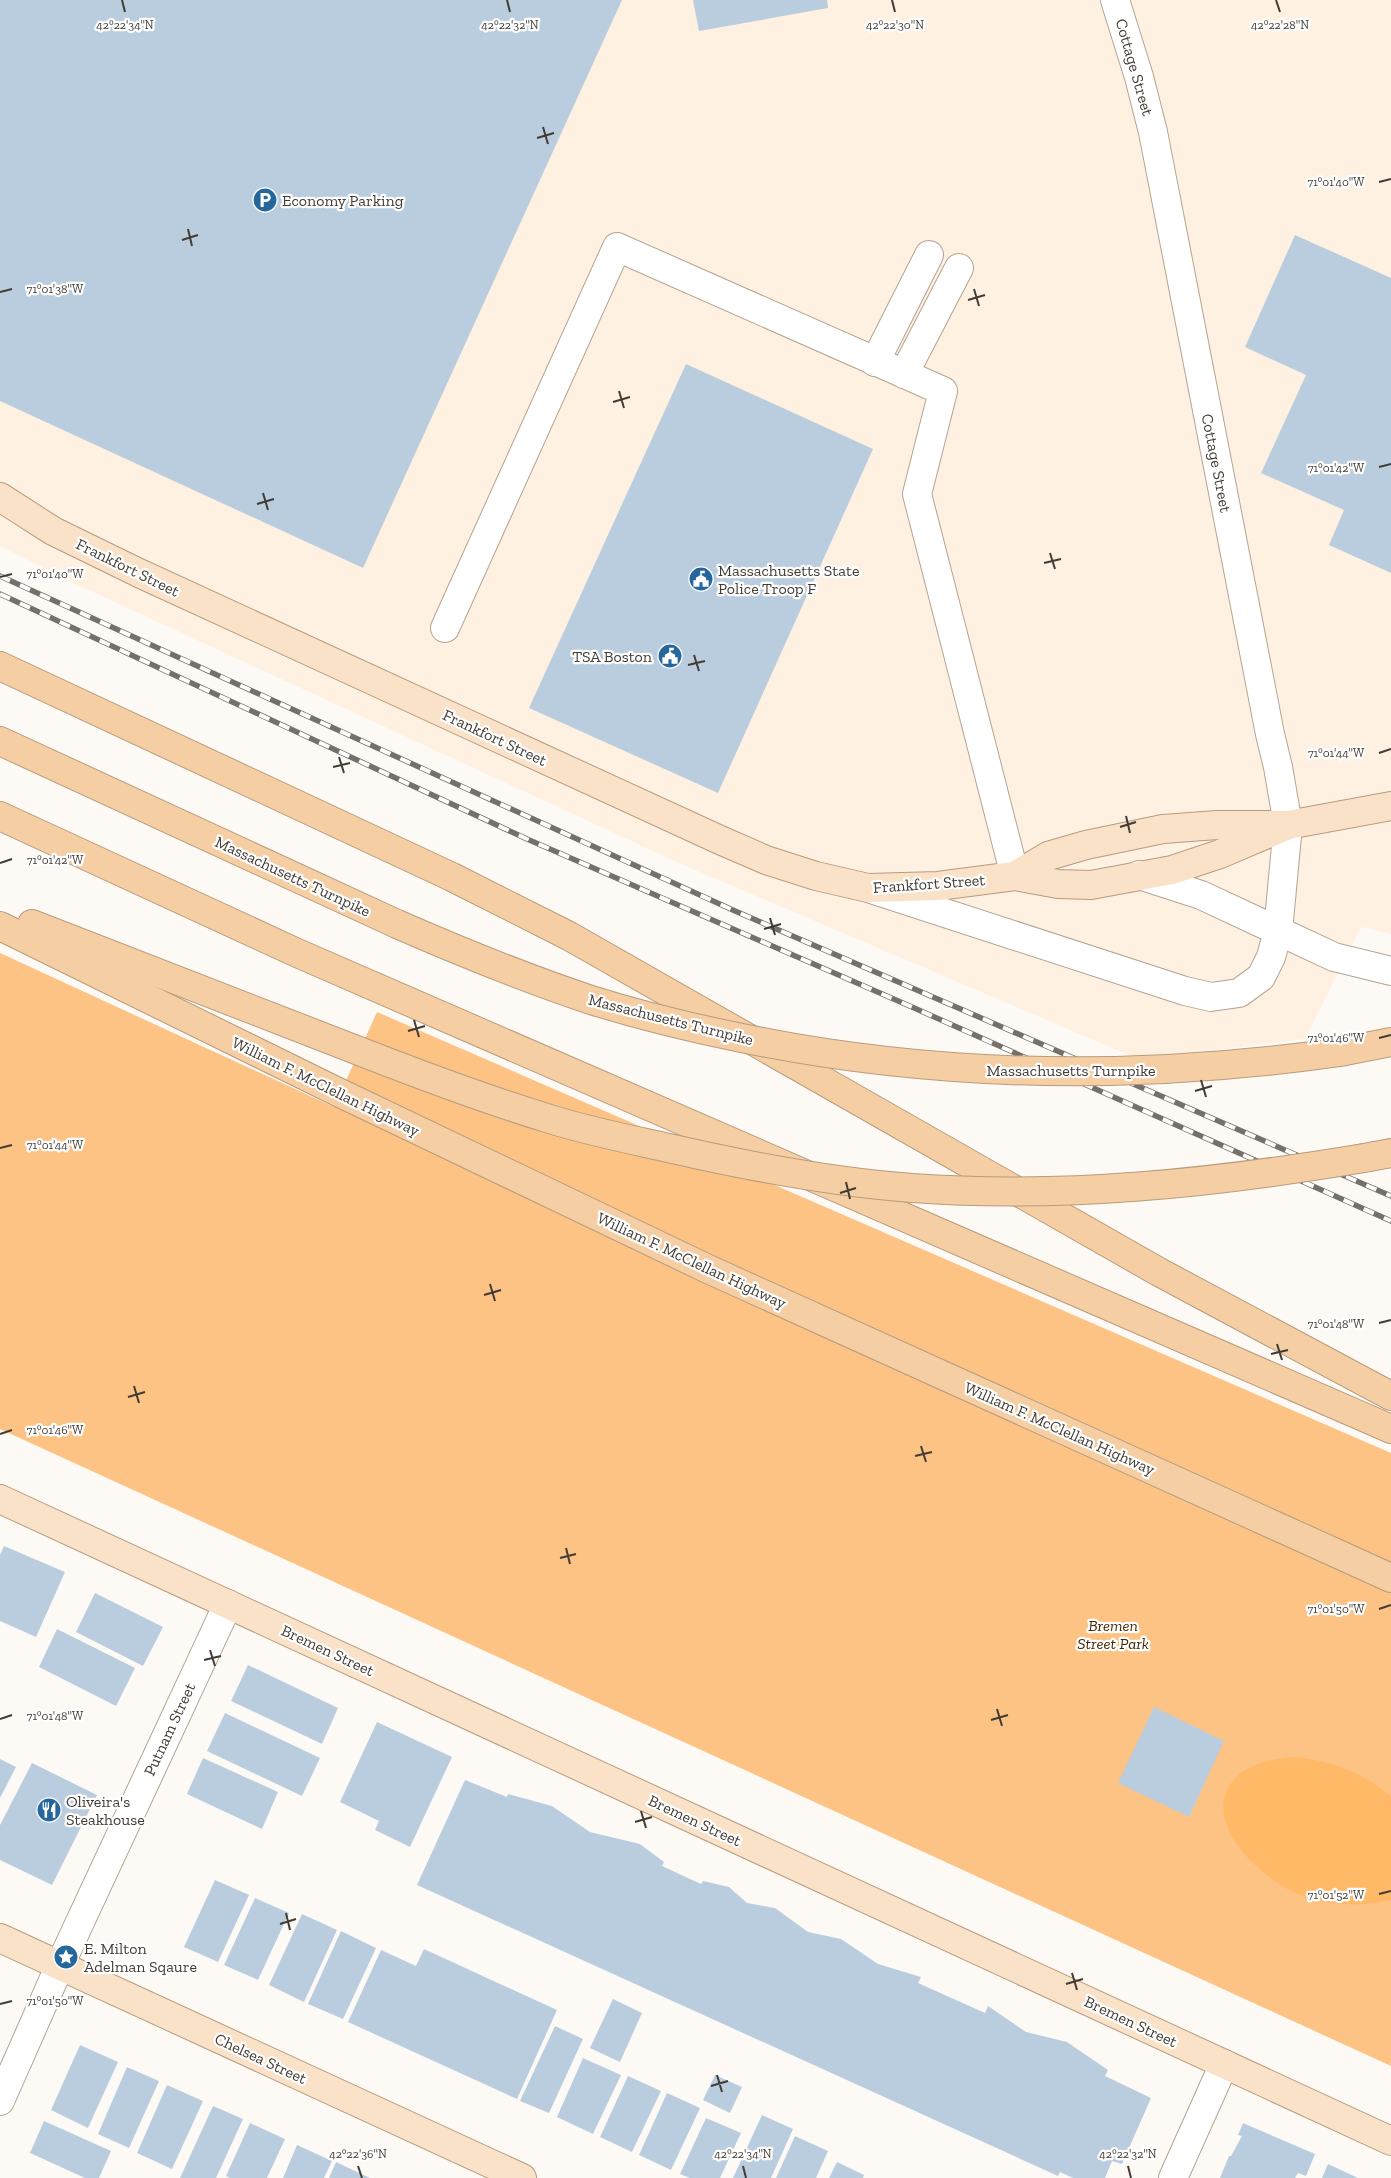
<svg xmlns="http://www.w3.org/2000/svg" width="1391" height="2178" font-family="'Zilla Slab',serif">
	<rect width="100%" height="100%" fill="#fdfaf6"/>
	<path fill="#fff1e2" d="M0 0H1391V934L1361 927 1305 1039 1138 1059 681 864 67 580 0 546Z"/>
	<path fill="#fcc384" d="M0 953 334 1107 377 1012 1391 1453V2066L0 1429Z"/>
	<path fill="#ffb967" d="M1295 1757C1335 1762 1359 1771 1391 1796V1900C1358 1908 1325 1905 1294 1892 1283 1888 1272 1879 1262 1871 1202 1821 1211 1762 1295 1757Z"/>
	<g fill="#bacddf">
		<path d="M0 0H622L363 568 0 401Z"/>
		<path d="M693 0H827L828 8 699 31Z"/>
		<path d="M1295 235 1391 278V573L1329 545 1344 510 1261 473 1306 375 1245 347Z"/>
		<path d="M686 364 873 449 718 793 529 708Z"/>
		<path d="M4 1546 65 1572 36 1637 0 1621V1555Z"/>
		<path d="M95 1593 163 1627 143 1666 76 1632Z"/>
		<path d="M57 1629 135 1668 116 1706 39 1667Z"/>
		<path d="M248 1665 338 1708 322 1744 231 1701Z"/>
		<path d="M1154 1707 1224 1741 1189 1817 1118 1783Z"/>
		<path d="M225 1713 320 1758 302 1796 207 1751Z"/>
		<path d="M377 1722 452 1757 410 1847 375 1830 379 1821 340 1802Z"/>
		<path d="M203 1758 278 1792 262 1829 187 1794Z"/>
		<path d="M0 1759 16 1767 0 1798Z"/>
		<path d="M32 1763 97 1795 52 1885 0 1860V1825Z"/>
		<path d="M465 1780 507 1797 508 1794 552 1806 590 1832 640 1844 664 1862 662 1866 701 1884 703 1881 729 1887 747 1903 775 1908 808 1932 841 1939 878 1964 921 1977 918 1983 985 2013 988 2006 1026 2032 1067 2042 1108 2070 1105 2076 1151 2098 1122 2164 1112 2161 1105 2178H1073L1060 2172 1058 2176 417 1885Z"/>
		<path d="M215 1880 249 1895 218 1962 184 1947Z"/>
		<path d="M255 1898 289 1913 258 1980 224 1965Z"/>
		<path d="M302 1914 337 1930 304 2002 269 1985Z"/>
		<path d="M341 1931 376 1948 343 2019 308 2004Z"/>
		<path d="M424 1949 557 2010 517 2099 348 2022 381 1950 416 1966Z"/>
		<path d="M613 1999 642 2013 620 2062 590 2048Z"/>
		<path d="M555 2026 583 2039 549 2113 520 2101Z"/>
		<path d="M80 2045 118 2062 88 2128 51 2110Z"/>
		<path d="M583 2058 621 2075 593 2134 557 2117Z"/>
		<path d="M127 2067 159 2081 129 2148 98 2134Z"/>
		<path d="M715 2075 742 2087 730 2113 703 2100Z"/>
		<path d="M628 2076 661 2091 632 2152 600 2137Z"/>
		<path d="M167 2085 203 2101 172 2169 137 2153Z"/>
		<path d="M667 2093 700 2108 671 2170 639 2155Z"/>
		<path d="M213 2106 243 2119 216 2178H180Z"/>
		<path d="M762 2115 793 2129 771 2178H733Z"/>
		<path d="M706 2118 741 2133 720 2178H690L680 2174Z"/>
		<path d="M44 2121 111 2151 99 2178H85L30 2153Z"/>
		<path d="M250 2123 285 2139 267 2178H230L226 2176Z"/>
		<path d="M1243 2123 1315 2154 1306 2176 1298 2173 1295 2178H1220L1229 2156H1231L1242 2136 1238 2135Z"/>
		<path d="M795 2136 828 2151 816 2178H776Z"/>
		<path d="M297 2145 332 2161 324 2178H283Z"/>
		<path d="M336 2162 370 2178H329Z"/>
		<path d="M837 2162 864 2175 863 2178H829Z"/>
		<path d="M1328 2164 1358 2178H1322Z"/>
	</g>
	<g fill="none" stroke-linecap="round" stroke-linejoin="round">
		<defs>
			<g id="minor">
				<path d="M875 362 929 255"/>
				<path d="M904 374 959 268"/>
				<path d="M445 628 617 247 943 391 917 494 1015 876"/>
				<path d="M1139 875 1201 895 1334 957 1391 971"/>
				<path d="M871 889 1185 991 1211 997 1239 993 1261 977 1271 957 1278 931 1288 825 1278 767 1270 734 1153 132 1139 77 1115 0"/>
				<path d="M0 2101 60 1965 228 1604"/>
				<path d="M1173 2178 1224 2064"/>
			</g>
			<g id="major">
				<path d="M0 497 53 531 139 573 720 840 766 860 816 876 868 888 938 886 1015 876 1058 884 1091 885 1172 870 1220 854 1288 825"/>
				<path d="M1015 876 1048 856 1086 845 1163 829 1217 825H1288L1391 806"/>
				<path d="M0 1499 1391 2141"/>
				<path d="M0 1938 522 2178"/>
			</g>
			<g id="highway">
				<path d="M0 666 452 877 569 936 1159 1272 1391 1396"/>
				<path d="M0 741 397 924"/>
				<path d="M0 816 295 952 1391 1429"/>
				<path d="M32 924 359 1051"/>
				<path d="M0 926 340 1093 708 1269 1391 1578"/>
				<path d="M1340 1052 1391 1042"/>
				<path d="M1364 1158 1391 1153"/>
			</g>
		</defs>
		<use href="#minor" stroke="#b4a391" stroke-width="30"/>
		<use href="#major" stroke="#b79b7d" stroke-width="30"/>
		<use href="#highway" stroke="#b79b7d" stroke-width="30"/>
		<use href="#minor" stroke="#fff" stroke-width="28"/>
		<use href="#major" stroke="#f9e2c8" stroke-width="28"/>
		<use href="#highway" stroke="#f5cea4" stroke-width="28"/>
		<defs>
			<g id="rail">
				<path d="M0 576 735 911 1391 1196"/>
				<path d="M0 594 527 839 912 1007 1391 1221"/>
			</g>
		</defs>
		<use href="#rail" stroke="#76706a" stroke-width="5.5"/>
		<use href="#rail" stroke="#fff" stroke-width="4" stroke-dasharray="11" stroke-linecap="butt"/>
		<defs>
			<g id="highway-bridge">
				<path d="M397 924C461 952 525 978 591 1000 639 1015 688 1027 737 1037 938 1079 1137 1081 1340 1052"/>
				<path d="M359 1051C423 1076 487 1100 553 1120 592 1132 633 1140 673 1149 752 1167 832 1182 912 1188 1064 1199 1214 1183 1364 1158"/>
			</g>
		</defs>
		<use href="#highway-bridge" stroke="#b79b7d" stroke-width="30" stroke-linecap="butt"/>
		<use href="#highway-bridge" stroke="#f5cea4" stroke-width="28"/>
	</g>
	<path fill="none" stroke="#433c34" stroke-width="2" d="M122 0 125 12M507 0 510 12M892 0 895 12M1276 0 1280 12M543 127 548 144M537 138 554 133M1379 182 1391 179M188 229 192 246M182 240 198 235M974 289 979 306M0 292 12 289M968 300 985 295M619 391 624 408M613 402 630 397M1379 467 1391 464M263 493 268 510M257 504 274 499M1050 553 1055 569M1044 563 1061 559M0 577 12 574M694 655 699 671M688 665 705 661M1379 753 1391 749M339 757 344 773M333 767 350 763M1126 816 1130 833M1120 827 1136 822M0 863 12 859M770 918 775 935M764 929 781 924M414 1020 419 1037M408 1031 425 1026M1379 1038 1391 1035M1201 1080 1206 1097M1195 1091 1212 1086M0 1148 12 1145M846 1182 850 1199M840 1193 856 1188M490 1284 495 1301M484 1295 501 1290M1379 1323 1391 1320M1277 1344 1282 1360M1271 1354 1288 1350M134 1386 139 1403M128 1397 145 1392M0 1434 12 1430M921 1446 926 1462M915 1456 932 1452M566 1548 570 1564M560 1558 576 1554M1379 1609 1391 1605M210 1650 215 1666M204 1660 221 1656M997 1709 1002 1726M0 1719 12 1715M991 1720 1008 1715M641 1811 646 1828M635 1822 652 1817M1379 1894 1391 1891M286 1913 290 1930M280 1924 296 1919M1072 1973 1077 1990M1066 1984 1083 1979M0 2004 12 2001M717 2075 722 2092M711 2086 728 2081M358 2166 362 2178M743 2166 746 2178M1128 2166 1131 2178"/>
	<defs>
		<symbol id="parking-disc" viewBox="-11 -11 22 22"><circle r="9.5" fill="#25669c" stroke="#fff"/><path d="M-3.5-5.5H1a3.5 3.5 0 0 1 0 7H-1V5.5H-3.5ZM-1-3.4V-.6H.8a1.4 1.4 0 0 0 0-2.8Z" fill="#fff"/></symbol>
		<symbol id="civic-disc" viewBox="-11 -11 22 22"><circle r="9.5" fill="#25669c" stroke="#fff"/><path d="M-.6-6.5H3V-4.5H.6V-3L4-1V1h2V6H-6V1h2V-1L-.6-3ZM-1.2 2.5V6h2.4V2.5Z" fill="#fff"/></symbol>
		<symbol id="restaurant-disc" viewBox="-11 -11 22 22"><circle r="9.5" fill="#25669c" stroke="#fff"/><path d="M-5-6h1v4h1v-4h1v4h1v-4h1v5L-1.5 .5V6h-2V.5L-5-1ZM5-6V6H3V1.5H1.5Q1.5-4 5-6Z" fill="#fff"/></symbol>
		<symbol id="sight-disc" viewBox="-11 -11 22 22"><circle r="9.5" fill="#25669c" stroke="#fff"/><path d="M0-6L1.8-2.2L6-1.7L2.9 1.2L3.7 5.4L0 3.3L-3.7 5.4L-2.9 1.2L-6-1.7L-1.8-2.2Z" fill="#fff"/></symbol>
	</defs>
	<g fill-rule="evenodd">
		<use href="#parking-disc" x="251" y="186" width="28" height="28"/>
		<use href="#civic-disc" x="687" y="565" width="28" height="28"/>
		<use href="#civic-disc" x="656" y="642" width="28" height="28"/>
		<use href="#restaurant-disc" x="35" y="1796" width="28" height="28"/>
		<use href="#sight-disc" x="52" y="1943" width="28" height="28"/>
	</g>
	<g text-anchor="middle" stroke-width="4.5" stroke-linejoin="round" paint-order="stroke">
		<g font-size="16" fill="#433c34" stroke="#fff">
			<text transform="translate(1135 67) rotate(74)" y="6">Cottage Street</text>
			<text transform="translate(1217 463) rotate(79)" y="6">Cottage Street</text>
			<text transform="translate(128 567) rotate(26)" y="6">Frankfort Street</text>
			<text transform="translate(495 737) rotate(25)" y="6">Frankfort Street</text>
			<text transform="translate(293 876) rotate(25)" y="6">Massachusetts Turnpike</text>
			<text transform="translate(929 883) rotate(-4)" y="6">Frankfort Street</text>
			<text transform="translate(671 1019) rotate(14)" y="6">Massachusetts Turnpike</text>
			<text x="1071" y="1076">Massachusetts Turnpike</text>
			<text transform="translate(326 1086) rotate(26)" y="6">William F. McClellan Highway</text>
			<text transform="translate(692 1260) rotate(25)" y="6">William F. McClellan Highway</text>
			<text transform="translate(1060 1428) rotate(24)" y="6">William F. McClellan Highway</text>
			<text transform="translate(328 1650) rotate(25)" y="6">Bremen Street</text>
			<text transform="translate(169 1729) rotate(-65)" y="6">Putnam Street</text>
			<text transform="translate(695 1820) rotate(25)" y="6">Bremen Street</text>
			<text transform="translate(1131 2021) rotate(25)" y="6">Bremen Street</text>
			<text transform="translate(261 2058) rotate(25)" y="6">Chelsea Street</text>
		</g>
		<g font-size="16" fill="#433c34" stroke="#fff" text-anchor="start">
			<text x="282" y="206">Economy Parking</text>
			<text x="718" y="576">Massachusetts State<tspan x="718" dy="18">Police Troop F</tspan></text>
			<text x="652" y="662" text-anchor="end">TSA Boston</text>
			<text x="66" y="1807">Oliveira's<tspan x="66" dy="18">Steakhouse</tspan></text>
			<text x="84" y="1954">E. Milton<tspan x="84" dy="18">Adelman Sqaure</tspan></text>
		</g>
		<g font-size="16" font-style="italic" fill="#422702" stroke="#fff">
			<text x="1113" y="1631">Bremen<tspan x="1113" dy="18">Street Park</tspan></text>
		</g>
	</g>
	<g font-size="12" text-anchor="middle" fill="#433c34" stroke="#fff" stroke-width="4.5" stroke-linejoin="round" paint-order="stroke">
		<text x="125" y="29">42°22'34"N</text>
		<text x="510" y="29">42°22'32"N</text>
		<text x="895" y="29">42°22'30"N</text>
		<text x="1280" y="29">42°22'28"N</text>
		<text x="1336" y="186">71°01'40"W</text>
		<text x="55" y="293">71°01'38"W</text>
		<text x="1336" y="472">71°01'42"W</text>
		<text x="55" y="578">71°01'40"W</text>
		<text x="1336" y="757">71°01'44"W</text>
		<text x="55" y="864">71°01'42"W</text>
		<text x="1336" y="1042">71°01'46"W</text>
		<text x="55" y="1149">71°01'44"W</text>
		<text x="1336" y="1328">71°01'48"W</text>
		<text x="55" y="1434">71°01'46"W</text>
		<text x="1336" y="1613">71°01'50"W</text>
		<text x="55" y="1720">71°01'48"W</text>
		<text x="1336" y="1899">71°01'52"W</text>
		<text x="55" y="2005">71°01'50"W</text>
		<text x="358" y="2158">42°22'36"N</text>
		<text x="743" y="2158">42°22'34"N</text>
		<text x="1128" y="2158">42°22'32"N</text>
	</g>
</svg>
